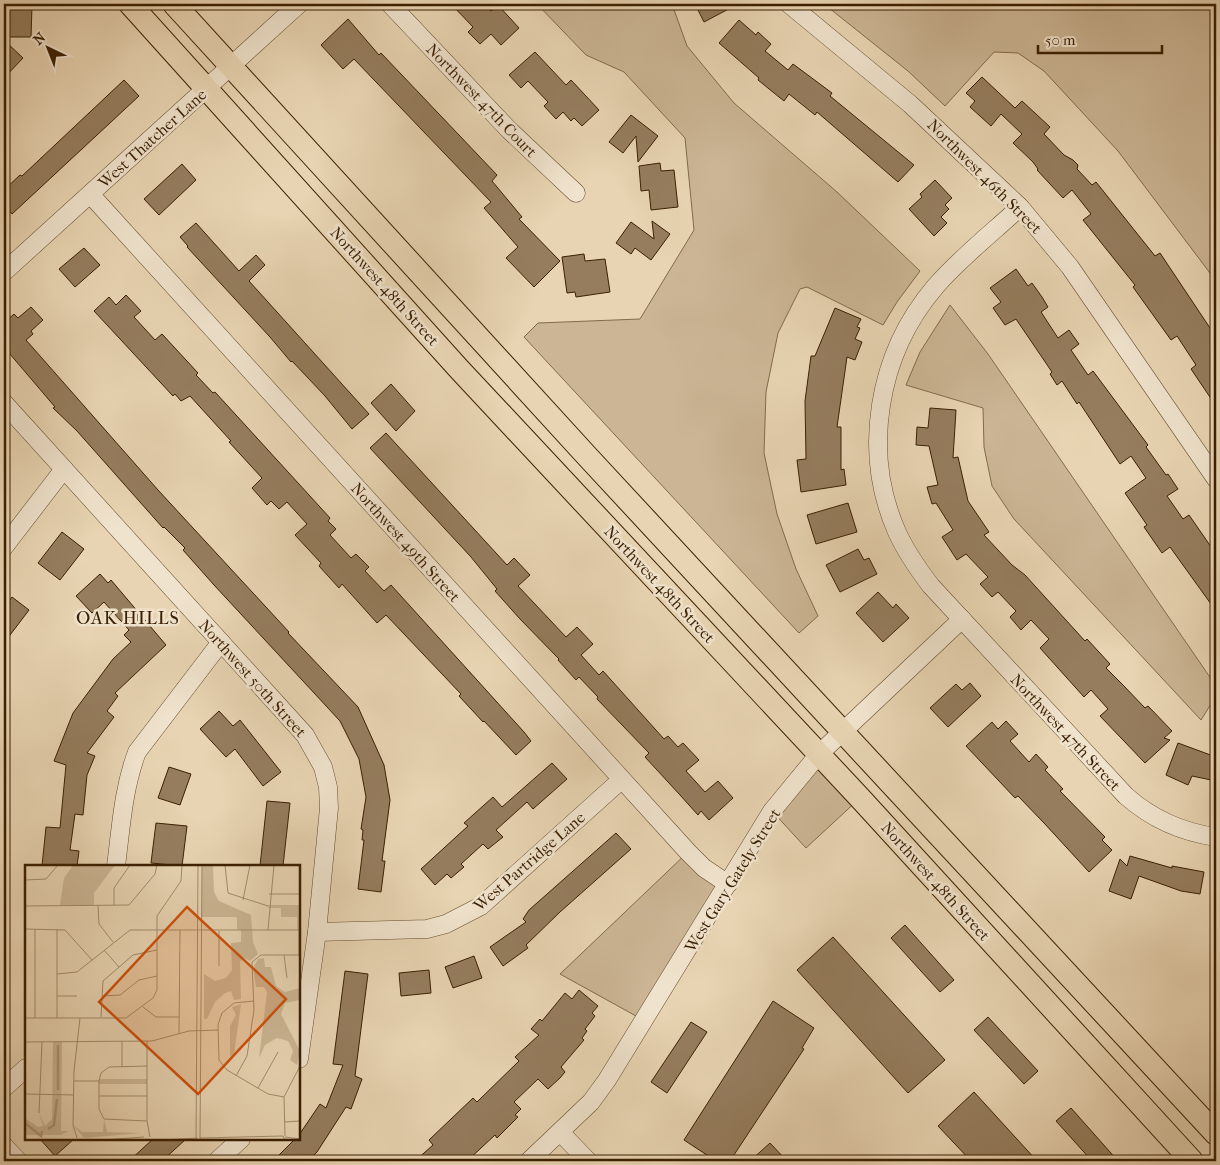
<svg xmlns="http://www.w3.org/2000/svg" width="1220" height="1165" font-family="'IM FELL French Canon',serif">
	<rect width="100%" height="100%" fill="#e8d4b2"/>
	<filter id="stains"><feTurbulence type="fractalNoise" baseFrequency=".004" numOctaves="4"/><feColorMatrix values="0 0 0 0 .2 0 0 0 0 .09 0 0 0 0 .02 0 0 0 .5 -.17"/></filter>
	<radialGradient id="worn" r=".72"><stop offset=".6" stop-color="#630" stop-opacity="0"/><stop offset="1" stop-color="#630" stop-opacity=".3"/></radialGradient>
	<g fill="#cbb594" stroke="#836a4b">
		<path d="M537 4H672L687 46 734 103 837 192 920 271 897 302 883 325 807 287 800 289 778 333 766 392 764 453 777 514 796 569 818 616 799 633 524 337 538 323 640 319 694 230 685 138 624 72 586 55Z"/>
		<path d="M824 4H1216V281L1118 151 1044 71 1018 53 994 52 945 106 908 71Z"/>
		<path d="M950 305 988 354 1216 686V696L1201 720 1014 519 992 486 984 447 983 408 906 385 920 352Z"/>
		<path d="M819 754 860 798 806 848 772 811Z"/>
		<path d="M688 852 728 884 645 1021 560 974Z"/>
	</g>
	<g fill="#957d5e" stroke="#3b1f02">
		<path d="M451 4H484L491 11 498 5 519 28 501 45 491 34 480 44 468 32 473 27Z"/>
		<path d="M695 4H738L704 22Z"/>
		<path d="M9 6H32L31 37H9Z"/>
		<path d="M348 19 379 55 381 53 497 175 492 181 522 217 519 219 560 261 534 287 506 258 518 247 484 208 491 202 354 59 343 69 321 45Z"/>
		<path d="M739 20 756 35 758 32 771 44 765 51 788 70 793 64 832 93 830 96 914 165 898 182 817 112 815 115 789 94 784 101 758 80 759 78 719 43Z"/>
		<path d="M4 40 23 58 4 78Z"/>
		<path d="M535 52 566 85 571 80 599 110 582 126 574 118 571 121 563 112 556 119 544 106 548 102 528 81 521 88 509 75Z"/>
		<path d="M982 77 1015 108 1022 101 1050 127 1044 134 1064 155 1073 160 1078 165 1077 169 1092 185 1096 182 1155 256 1160 253 1216 337V406L1191 369 1196 365 1177 336 1171 340 1133 287 1135 285 1083 220 1091 214 1072 190 1063 198 1037 170 1038 169 1033 162 1013 143 1022 134 1001 114 991 126 970 107 975 101 966 93Z"/>
		<path d="M124 80 139 96 12 214 4 205V190L20 175 22 176Z"/>
		<path d="M631 115 658 136 638 162 636 136 623 153 609 142Z"/>
		<path d="M660 163 661 171 674 170 678 207 651 210 649 190 641 191 639 166Z"/>
		<path d="M182 164 196 180 159 215 144 199Z"/>
		<path d="M935 180 952 198 945 205 949 209 941 217 947 223 934 236 909 209 922 197 920 194Z"/>
		<path d="M652 221 670 234 651 260 635 248 631 254 616 243 631 222 654 239Z"/>
		<path d="M196 223 239 271 256 255 265 265 249 281 369 414 352 429 325 396 292 361 291 362 270 337 187 247 188 246 180 237Z"/>
		<path d="M84 248 100 265 75 287 59 269Z"/>
		<path d="M584 254 585 261 605 259 610 292 576 297 575 292 567 293 562 257Z"/>
		<path d="M1016 269 1028 286 1032 283 1042 297 1048 307 1041 312 1058 338 1069 330 1079 344 1071 350 1088 375 1093 371 1148 445 1146 447 1166 475 1168 474 1178 489 1167 496 1183 519 1189 515 1216 554V611L1170 547 1162 553 1144 527 1147 525 1125 493 1146 478 1131 456 1120 464 1079 402 1077 404 1062 381 1057 385 1050 374 1052 372 1016 319 1005 325 993 308 1001 302 990 288Z"/>
		<path d="M126 295 141 311 134 317 155 340 162 334 198 373 196 375 213 393 215 392 330 518 328 521 336 529 330 535 351 558 356 554 369 567 365 571 384 591 391 585 524 732 531 741 516 755 484 721 483 722 459 696 461 694 386 615 377 623 342 584 339 588 319 566 321 563 295 535 307 524 287 502 279 509 271 501 267 505 252 488 262 478 229 442 231 441 190 396 181 401 175 394 173 396 94 311 109 297 116 305Z"/>
		<path d="M31 307 43 320 31 331 33 334 26 340 158 490 289 632 288 633 358 707 384 765 390 800 382 861H385L381 892 358 889 364 840H362L363 830 361 829 366 797 359 759 340 721 214 585 183 550 185 548 164 527 163 528 77 431 53 408 55 407 4 347V323L14 314 18 318Z"/>
		<path d="M835 308 861 319 857 327 860 328 855 339 862 342 855 360 847 357 837 427H841V470L844 469 846 485 801 492 797 460 806 459 805 401 811 356H815Z"/>
		<path d="M391 384 415 411 396 431 371 403Z"/>
		<path d="M930 408 956 410 953 458 958 457 968 501 989 532 984 535 1012 565 1025 575 1085 641 1087 639 1110 664 1106 668 1123 685 1145 708 1148 706 1172 731 1164 738 1170 740 1145 763 1100 716 1108 709 1091 690 1084 697 1040 648 1049 639 1031 620 1021 630 1010 617 1016 611 998 592 992 597 980 584 988 577 966 554 957 560 942 537 953 530 936 503 932 504 927 487 938 485 929 446 916 445 917 427 928 428Z"/>
		<path d="M386 433 507 565 514 558 530 575 518 586 566 637 577 627 593 644 581 655 599 675 603 671 664 739 668 736 678 747 683 743 699 760 686 771 705 792 718 781 733 798 709 820 701 811 698 815 680 795 645 757 649 753 597 699 598 697 579 677 576 680 558 660 559 659 520 619 495 591 497 589 471 557 370 448Z"/>
		<path d="M848 503 857 532 816 544 807 515Z"/>
		<path d="M62 532 84 549 60 580 38 563Z"/>
		<path d="M858 549 864 560 869 558 877 574 840 592 826 565Z"/>
		<path d="M100 574 108 583 111 580 166 645 115 693 118 696 107 711 114 717 87 753 95 756 87 775 83 815 75 814 70 850 79 851 77 866H42L46 827 60 828 66 765 54 761 73 713 113 659 131 642 124 635 129 630 104 602 92 613 76 596Z"/>
		<path d="M878 592 893 608 896 604 909 618 883 642 856 613Z"/>
		<path d="M12 597 29 610 4 643V607Z"/>
		<path d="M970 683 981 696 948 727 930 708 956 684 962 690Z"/>
		<path d="M219 711 233 726 240 720 281 772 263 786 235 749 226 757 200 729Z"/>
		<path d="M1006 721 1018 734 1010 741 1029 762 1036 754 1048 767 1045 770 1063 789 1060 791 1105 837 1102 840 1112 850 1089 872 1044 823 1018 796 1015 798 966 746 992 722 998 729Z"/>
		<path d="M1178 743 1216 757V781L1192 776 1188 785 1166 775Z"/>
		<path d="M552 763 567 779 533 809 527 802 496 830 503 837 488 849 483 844 461 864 464 867 451 878 447 874 435 885 421 869 468 826 464 823 493 797 502 807Z"/>
		<path d="M169 767 191 774 180 805 158 798Z"/>
		<path d="M267 801 290 803 283 866H260Z"/>
		<path d="M156 823 187 826 182 866 151 863Z"/>
		<path d="M616 833 631 849 560 912 526 945 528 948 503 966 490 947 526 922 523 919 529 910Z"/>
		<path d="M1130 856 1172 868V866L1204 872 1200 894 1181 891 1139 876 1131 899 1109 891 1120 859 1127 866Z"/>
		<path d="M905 925 954 980 940 992 891 938Z"/>
		<path d="M833 937 945 1060 908 1093 797 970Z"/>
		<path d="M474 956 482 978 453 988 445 967Z"/>
		<path d="M429 970 431 993 401 996 399 973Z"/>
		<path d="M345 971 368 974 355 1076 362 1079 351 1109 346 1107 317 1152 308 1161H273L295 1139H299V1135L320 1104 326 1108 343 1065 333 1064Z"/>
		<path d="M579 990 598 1006 592 1013 595 1016 585 1029 587 1031 582 1038 584 1040 561 1067 565 1072 560 1078 548 1089 538 1079 514 1102 521 1109 515 1115 518 1117 497 1138 495 1135 467 1161H415L433 1145 429 1140 473 1098 477 1102 519 1061 515 1057 539 1035 531 1029 540 1019 542 1021 565 993 572 999Z"/>
		<path d="M773 1001 814 1028 802 1048 804 1049 730 1161H716L684 1140Z"/>
		<path d="M988 1017 1038 1071 1024 1084 974 1030Z"/>
		<path d="M691 1022 707 1032 667 1093 651 1082Z"/>
		<path d="M974 1092 1037 1161H971L938 1126Z"/>
		<path d="M1071 1108 1118 1161H1092L1056 1121Z"/>
		<path d="M40 1139H74L55 1156Z"/>
		<path d="M153 1139H186L162 1161H129Z"/>
		<path d="M770 1143 787 1161H750Z"/>
	</g>
	<g fill="none" stroke-linecap="round" stroke-linejoin="round">
		<defs>
			<g id="minor">
				<path d="M390 4 509 130 576 193"/>
				<path d="M789 4 910 104 1020 207 1070 267 1216 479"/>
				<path d="M90 194 688 852 704 868 728 884"/>
				<path d="M1020 207C992 233 960 258 935 287 878 354 861 451 897 532 906 552 918 569 931 586L1126 796C1152 819 1181 832 1216 837"/>
				<path d="M4 272 299 4"/>
				<path d="M4 403 305 735 323 767 328 787 329 808 317 932 299 1059"/>
				<path d="M4 547 64 469"/>
				<path d="M116 866C121 828 123 789 137 752L221 642"/>
				<path d="M317 932 427 929 446 924 481 906 621 780"/>
				<path d="M4 1088 26 1068"/>
				<path d="M560 1132 588 1161"/>
				<path d="M4 1146 18 1161"/>
				<path d="M217 1161 241 1139"/>
				<path d="M529 1161 591 1102 607 1080 772 811 819 754 962 619"/>
			</g>
			<g id="major">
				<path d="M130 4 459 369 860 798 1192 1161"/>
				<path d="M174 4 586 455 1216 1134"/>
			</g>
		</defs>
		<use href="#minor" stroke="#664c2e" stroke-width="19"/>
		<use href="#major" stroke="#3b1f02" stroke-width="24"/>
		<use href="#minor" stroke="#f0e3cd" stroke-width="18"/>
		<use href="#major" stroke="#e8d4b2" stroke-width="22"/>
	</g>
	<g text-anchor="middle" stroke-width="5" stroke-linejoin="round" paint-order="stroke">
		<g font-size="16" fill="#3b1f02" stroke="#f0e3cd">
			<text transform="translate(482 100) rotate(46)" y="6">Northwest 47th Court</text>
			<text transform="translate(152 138) rotate(-42)" y="6">West Thatcher Lane</text>
			<text transform="translate(985 176) rotate(45)" y="6">Northwest 46th Street</text>
			<text transform="translate(385 286) rotate(48)" y="6">Northwest 48th Street</text>
			<text transform="translate(406 542) rotate(48)" y="6">Northwest 49th Street</text>
			<text transform="translate(660 584) rotate(47)" y="6">Northwest 48th Street</text>
			<text transform="translate(253 678) rotate(48)" y="6">Northwest 50th Street</text>
			<text transform="translate(1066 732) rotate(47)" y="6">Northwest 47th Street</text>
			<text transform="translate(529 861) rotate(-41)" y="6">West Partridge Lane</text>
			<text transform="translate(732 880) rotate(-58)" y="6">West Gary Gately Street</text>
			<text transform="translate(936 881) rotate(48)" y="6">Northwest 48th Street</text>
		</g>
		<g font-size="18" letter-spacing="1" fill="#3b1f02" stroke="#f0e3cd">
			<text x="128" y="624">OAK HILLS</text>
		</g>
	</g>
	<g transform="translate(25 865)">
		<rect width="275" height="275" fill="#e8d4b2"/>
		<path d="M48 0H90L69 28V40H35L39 13ZM177 0H188L189 27 194 36 226 50 228 77 233 89 225 96 217 92 215 98 216 134 209 135 206 126 200 128 190 137 182 154H179V109L190 116 201 113 207 105 206 78 216 77V65H212V52H176ZM275 29V65H272V52H256V43H243V40H274ZM239 93 240 102H246L251 121 260 127 275 123V135L260 138 256 149 275 186 272 200 265 195 268 186 263 176 252 173 240 180 234 193 242 127 239 122H231L228 103 233 94ZM216 139 209 190 205 191V161L211 150 207 142ZM37 176 36 266H44L36 270H0V253L13 262 18 261 14 248 20 261 27 254 28 177ZM74 214H122V219H74ZM79 254 82 267 116 268 59 273 48 260 57 267H78Z" fill="#cbb594"/>
		<path fill="none" stroke="#ad9676" stroke-width="2.5" d="M33 180V225M0 258 16 271 17 266M23 264 29 260 32 234"/>
		<path fill="none" stroke="#a38c6c" stroke-width="1" d="M200 0 203 28 243 41M0 15 21 14 33 0M244 29H275M218 35 225 0M73 40 74 59 88 77M89 40V23L105 0M0 41 104 40 130 9 132 0M0 64 40 65 67 95M243 65 249 0M274 65V90M194 66V101M79 85 94 102M259 90 262 113M32 109 52 107 105 65H275M32 131H52M77 131 95 130 114 115 132 111M229 136 209 138 197 148 193 160 194 195 202 205 243 229 259 232M118 142 131 152H154M76 152 78 116 108 90 132 85M0 153H101L128 133 132 125V51L156 16 157 0M10 153V64M32 153V64M154 168 155 65M122 176V256L125 272M0 177 127 176 164 166 193 165M97 202V176M211 211 222 191 229 145 227 97 236 90H275M49 216H74M233 223 253 187M0 229 48 230M74 231H122M14 248 17 177M122 256 79 254 74 244V216L76 208 84 202 122 201M259 257 275 256M260 271 259 232 275 201M260 272 275 274M52 273 48 260 49 206 55 153M175 273 258 271 260 275M0 275H33M77 275 119 272M137 275 173 273M171 275 173 0M175 275 177 0"/>
		<path fill="#ce500a" fill-opacity="0.15" stroke="#ce500a" stroke-width="2.5" d="M162 42 261 134 173 229 74 137Z"/>
		<rect width="275" height="275" fill="none" stroke="#3b1f02" stroke-width="2.5"/>
	</g>
	<rect width="1220" height="1165" fill="none" stroke="#e8d4b2" stroke-width="20"/>
	<rect x="5" y="5" width="1210" height="1155" fill="none" stroke="#3b1f02" stroke-width="2.5"/>
	<rect x="10" y="10" width="1200" height="1145" fill="none" stroke="#3b1f02"/>
	<g transform="translate(48 48) rotate(317)" stroke="#f0e3cd" stroke-width="4" paint-order="stroke">
	<path d="M0-4L9 19L0 12L-9 19Z" fill="#3b1f02"/>
	<text y="-8" font-size="14" font-weight="bold" text-anchor="middle" fill="#3b1f02">N</text>
	</g>
	<path d="M1038 45v8h124v-8" fill="none" stroke="#3b1f02" stroke-width="2.5"/>
	<text x="1045" y="45" font-size="15" fill="#3b1f02" stroke="#f0e3cd" stroke-width="4" paint-order="stroke">50 m</text>
	<rect width="100%" height="100%" filter="url(#stains)"/>
	<rect width="100%" height="100%" fill="url(#worn)"/>
</svg>
